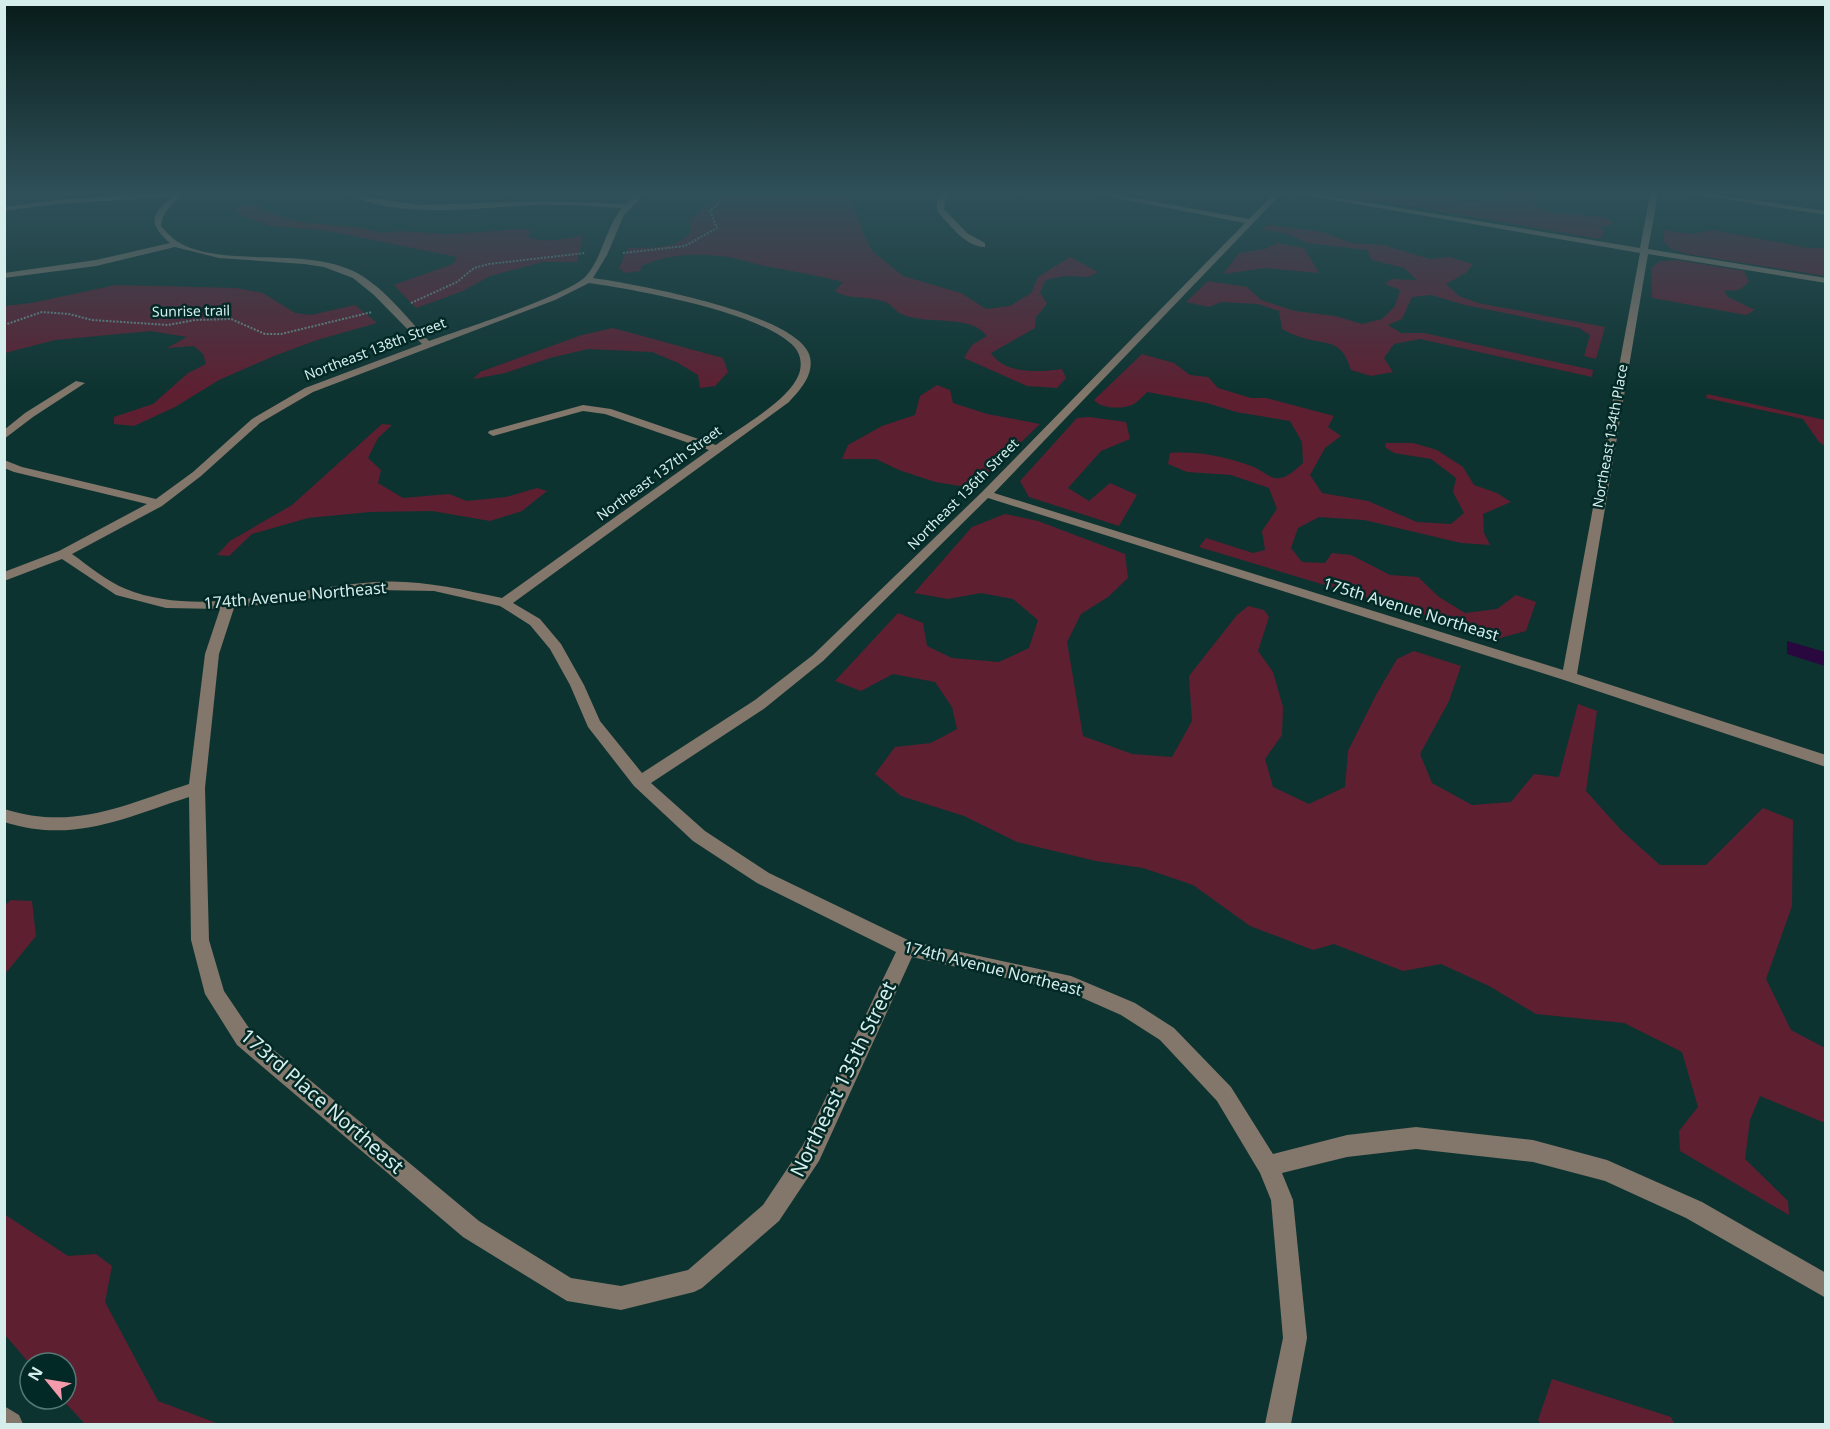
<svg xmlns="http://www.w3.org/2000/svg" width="1830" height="1429" font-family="'Noto Sans',sans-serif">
	<rect width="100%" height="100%" fill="#0d3330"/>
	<g fill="#5e1f31">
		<path d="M725 194H850L863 233 873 252 903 276 961 293 986 309 1010 306 1031 293 1038 277 1070 257 1098 272 1089 277 1065 276 1046 280 1040 292 1047 304 1036 317 1035 328 991 353C1005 375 1040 372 1062 369L1066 378 1057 388 1027 386 964 358 972 345 987 336C971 314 929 325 904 315 896 313 892 304 885 302 868 295 851 301 835 291L843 282C817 275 791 271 765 266 753 264 741 259 729 257 701 253 668 253 642 266L640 271 625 273 619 268 628 248C650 247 677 250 691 232L690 220 704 207Z"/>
		<path d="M1338 194H1443L1460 201 1505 200 1516 194H1540L1534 197V204L1548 212 1608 218 1614 224 1600 227 1605 231 1600 239Z"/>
		<path d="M256 204 266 212 300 222 362 228 381 233 399 231 450 234 519 229 530 230 529 237C547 244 565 239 583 235L577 262H543L490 276 463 291 416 308 394 285 453 264 457 257 328 231 270 226 241 215 236 209 240 206Z"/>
		<path d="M1268 225 1322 232 1351 243 1383 245 1430 259 1449 257 1473 264 1466 273 1446 284 1459 296 1478 303 1605 327 1596 359 1584 356 1590 335 1579 328 1465 305 1431 295 1412 297 1402 319 1388 325 1401 333H1424L1593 370 1592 377 1420 339 1394 344 1384 358 1393 372 1371 376 1351 370C1341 337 1327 346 1300 337 1294 335 1288 332 1282 329L1279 311 1258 304 1221 302 1209 307 1186 302 1208 281 1247 287 1261 300 1295 311 1335 316 1362 324 1382 319 1395 306 1400 290 1385 284 1391 279 1417 280 1404 268 1372 260 1367 250 1307 243 1285 233 1262 230Z"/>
		<path d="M1664 230 1692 234 1713 230 1808 248H1825V276L1687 254 1671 249 1664 242Z"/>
		<path d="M1277 243 1304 248 1319 273 1266 268 1223 274 1239 253 1265 249Z"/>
		<path d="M1677 260 1744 271 1749 282 1739 290 1724 291 1728 297 1755 310 1746 315 1652 298 1651 268 1660 261Z"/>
		<path d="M116 285 236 288 263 293 295 313 311 315 355 305 377 323 317 340 274 356 219 380 175 407 134 426 114 424V417L153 404 188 373 206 364 203 354 194 346 167 348 187 337 151 331 55 340 5 353 4 306 31 303Z"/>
		<path d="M613 328 723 358 728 372 715 386 700 388 698 375 678 363 652 352 588 349 550 358 505 373 473 379 480 372 582 335Z"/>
		<path d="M1142 354 1174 363 1190 375 1208 377 1218 388 1251 398H1266L1334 416 1328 427 1341 436 1325 448 1310 475 1322 493 1368 501 1417 522 1451 524 1464 513 1453 492 1456 478 1431 459 1394 453 1385 447 1386 443H1413L1437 450 1463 467 1474 485 1497 493 1511 502 1483 514 1484 533 1490 545 1461 543 1364 520 1319 517 1298 528 1291 548 1302 562 1325 563 1332 553 1351 555 1390 575 1418 577 1439 597 1465 613 1497 609 1516 595 1536 602 1526 631 1500 638 1199 547 1206 538 1253 553 1265 550 1262 531 1277 509 1269 488 1231 475 1187 472 1168 464 1170 453C1200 451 1226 457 1254 467 1261 470 1268 477 1275 478 1286 480 1296 469 1303 463L1302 442 1290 421 1236 412 1207 403 1147 392C1143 396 1137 403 1132 405 1121 409 1101 409 1094 400Z"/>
		<path d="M937 385 950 390 953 403 987 414 1040 424 973 488 935 482 899 470 876 459H842L848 445 882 426 915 415 920 396Z"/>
		<path d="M1707 394 1825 420V446L1819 442 1803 419 1706 398Z"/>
		<path d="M1089 417 1126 422 1130 439 1101 451 1068 488 1089 501 1110 483 1137 495 1119 526 1029 497 1020 481 1077 418Z"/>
		<path d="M382 424 392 425 378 438 368 458 381 470 378 483 403 498 449 494 467 501 506 497 537 488 547 491 522 511 490 521 432 511 370 512 308 518 252 534 229 556 217 555 230 541 292 505Z"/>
		<path d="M1005 514 1038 521 1125 554 1128 578 1108 597 1081 614 1067 642 1083 736 1132 754 1172 757 1192 721 1189 676 1237 615 1248 606 1264 610 1269 617 1258 651 1273 672 1283 707 1282 735 1265 759 1273 787 1309 804 1345 787 1348 751 1376 695 1397 659 1414 651 1461 666 1449 701 1420 754 1432 783 1472 805 1511 802 1534 774 1559 777 1578 704 1597 711 1586 791 1622 831 1660 865H1706L1763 808 1793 820 1792 906 1766 979 1791 1030 1825 1048V1123L1760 1096 1750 1120 1745 1159 1788 1201 1789 1215 1680 1151 1679 1131 1698 1107 1682 1052 1624 1023 1536 1014 1489 986 1441 964 1403 971 1334 944 1313 950 1250 926 1193 885 1143 868 1096 861 1017 842 964 816 901 796 875 774 895 747 931 743 957 729 952 707 935 682 893 674 861 691 835 681 898 613 923 623 927 646 952 658 999 662 1029 648 1038 620 1013 599 981 593 948 599 914 593 972 527Z"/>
		<path d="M11 900 32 901 36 936 5 974V905Z"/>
		<path d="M4 1214 68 1256 96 1254 112 1266 105 1302 158 1401 219 1424H85L62 1399H66V1363L30 1364 5 1335Z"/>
		<path d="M1552 1379 1671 1417 1674 1424H1541L1538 1420Z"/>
	</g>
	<path fill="#28083e" d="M1787 641 1825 652V666L1787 654Z"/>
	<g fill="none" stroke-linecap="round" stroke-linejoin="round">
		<g stroke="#6c8c89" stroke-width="2" stroke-dasharray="2 1.5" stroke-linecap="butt">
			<path d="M623 253 685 246 717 228 710 211 728 194"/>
			<path d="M411 303 457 282 474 268 489 264 585 253"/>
			<path d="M4 325 42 312 69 314 92 320 168 325 195 320 231 319 265 334H281L372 312"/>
		</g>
		<g fill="#83766a" fill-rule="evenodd">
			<path d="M138 194H182C172 205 162 211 161 226 166 232 172 238 178 242 222 268 300 247 351 270 382 284 406 317 429 341 459 330 569 295 586 276 603 257 605 228 622 208 593 206 564 204 535 205 482 207 396 220 349 194L419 205 545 201 626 204 637 194H645L624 215 607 255 593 278C636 284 793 313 809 354 816 373 800 390 789 402L513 603 540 619 561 644 584 685 600 721 642 773 755 700 813 655 982 492 1245 223 1096 194H1113L1249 219 1274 194H1281L994 493 1563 670 1640 253 1298 194H1316L1640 248 1650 194H1658L1648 249 1826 278V283L1648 254 1577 674 1826 755V767L1564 680 988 498 823 661 765 708 651 783 705 831 769 873 910 941 1071 976 1135 1003 1174 1028 1231 1087 1273 1154 1347 1135 1416 1127 1533 1140 1607 1160 1702 1202 1826 1273V1298L1686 1218 1605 1181 1533 1162 1416 1149 1347 1157 1282 1173 1293 1200 1307 1338 1291 1424H1265L1283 1338 1271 1200 1260 1173 1217 1101 1160 1040 1121 1015 1069 992 912 957 819 1161 779 1221 702 1288 694 1292 621 1310 567 1301 463 1237 237 1045 205 994 191 940 189 797C124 818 74 844 4 822V809C75 831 123 805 189 784L205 654 220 609 166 608 116 595 62 559 4 581V572L59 551 147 504 14 472 4 468V460L22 467 156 499 193 472 252 419 305 388 422 344 374 295 353 278 324 267 304 264 219 258 175 247 96 266 4 278V273L96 260 170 243C148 224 150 215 172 197L56 204 4 211V207L56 200ZM589 283C638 290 752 311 789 342 800 350 803 362 799 374 789 401 739 428 716 445L611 409 583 405 489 431 488 433 493 436 583 411 605 414 709 450 502 598C459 589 419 579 375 582 298 587 199 619 126 589 106 581 89 566 72 554L162 506 201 476 260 423 313 392 555 300ZM376 590 434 591 500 606 530 625 550 649 570 685 588 727 634 786 693 841 757 883 896 952 803 1145 763 1205 688 1270 621 1286 571 1278 479 1221 251 1031 224 991 209 940 205 788 219 654 234 608Z"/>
			<path d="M942 194H949L945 200 944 209 967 233 985 243V247C965 247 949 224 937 211V199Z"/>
			<path d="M1692 194H1713L1826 211V215Z"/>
			<path d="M76 381 85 383 33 417 4 439V430L25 413Z"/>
			<path d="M4 1406 19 1415 23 1424H4Z"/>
		</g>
	</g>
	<linearGradient id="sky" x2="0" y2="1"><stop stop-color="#071c1a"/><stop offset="0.49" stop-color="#2f5059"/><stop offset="1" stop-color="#2f5059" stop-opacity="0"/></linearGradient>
	<rect width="1830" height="394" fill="url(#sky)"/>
	<g text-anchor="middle" stroke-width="5" stroke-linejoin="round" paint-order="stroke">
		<g font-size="14" fill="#d5eeeb" stroke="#022926">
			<text transform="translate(191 311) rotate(-1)" y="5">Sunrise trail</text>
			<text transform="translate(375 349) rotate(-21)" y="5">Northeast 138th Street</text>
			<text transform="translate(1610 436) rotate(-80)" y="5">Northeast 134th Place</text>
			<text transform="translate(659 473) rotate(-36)" y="5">Northeast 137th Street</text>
			<text transform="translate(963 494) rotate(-45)" y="5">Northeast 136th Street</text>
		</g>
		<g font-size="16" fill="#d5eeeb" stroke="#022926">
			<text transform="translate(295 595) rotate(-5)" y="6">174th Avenue Northeast</text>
			<text transform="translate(1411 609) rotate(17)" y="6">175th Avenue Northeast</text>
			<text transform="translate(993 968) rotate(14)" y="6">174th Avenue Northeast</text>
		</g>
		<g font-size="20" fill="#d5eeeb" stroke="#022926">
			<text transform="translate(843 1079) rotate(-64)" y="7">Northeast 135th Street</text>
			<text transform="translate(322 1101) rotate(41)" y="7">173rd Place Northeast</text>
		</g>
	</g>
	<rect width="1830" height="1429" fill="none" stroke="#d5eeeb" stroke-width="12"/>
	<g transform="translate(48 1381) rotate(300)"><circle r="28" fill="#022926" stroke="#567875" stroke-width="1.5"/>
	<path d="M0-4.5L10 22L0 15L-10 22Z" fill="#f39aac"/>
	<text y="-9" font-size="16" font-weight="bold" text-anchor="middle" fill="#d5eeeb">N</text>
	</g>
</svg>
